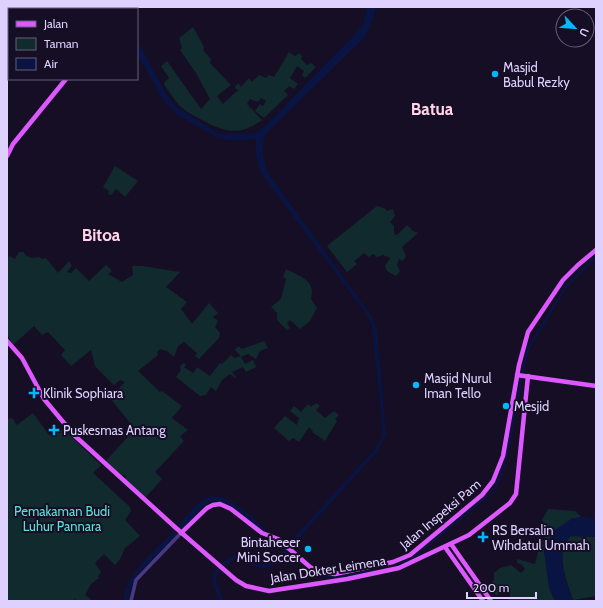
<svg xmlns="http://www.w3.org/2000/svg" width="603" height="608" font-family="Cabin,sans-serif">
	<rect width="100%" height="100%" fill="#160e24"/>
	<g fill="#112a2e">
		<path d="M193 27 204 47 203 50 211 59 210 63 231 85 217 96 223 104 237 91 239 92 235 87 238 83 241 87 249 78 252 82 259 75 266 78 269 75 274 77 289 52 295 56 299 53 302 56 301 59 307 65 311 63 316 67 305 78 302 75 304 71 297 66 290 78 298 84 294 89 289 86 284 91 288 95 264 118 255 111 260 104 263 106 266 101 261 98 258 102 250 99 247 104 262 120C239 137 224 132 200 119 193 115 183 110 177 103 173 98 169 91 165 86L164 83 169 78 161 66 167 61 201 109 210 99 196 73 180 50 182 48 179 38Z"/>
		<path d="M115 166 138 181 125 197 116 189 111 195 108 194 109 191 103 187Z"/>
		<path d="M377 206 386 209V211L393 209 395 216 390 222 394 226V234L397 235 407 225 413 231 418 233 402 247 406 256 403 261 399 259 397 265 400 271 396 276 387 271 385 266 390 258 383 255 377 257 373 254 369 257 364 253 354 261 357 264 347 272 327 246Z"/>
		<path d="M19 252H24L25 255 31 258 39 257 42 259 46 258 58 273 69 261 72 266 67 272 71 273 76 268 89 281 106 265 112 271 108 274 122 282 133 275 132 266H143L180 272 166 287 187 302 181 309 192 324 209 303 218 313 213 317 218 321 215 327 220 333 219 338 199 359 195 356 197 353 184 342 178 346 174 357 167 351 160 349 157 352 158 355 138 371 160 392 162 391 182 406 172 418 188 430 180 436 184 441 155 472 162 479 145 498 125 479 126 476 120 474 105 462 135 429 110 398 125 382 120 380 114 385 95 366 91 350 71 366 61 355 65 350 48 332 42 335 34 326 13 345 7 334V263L9 256 15 259Z"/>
		<path d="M286 269C301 277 316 280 311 299L317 308 310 321 300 329 290 320 287 323 290 328 287 330 277 320V313L271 307 281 299 286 279 283 277Z"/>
		<path d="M264 341 268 348 260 351 256 359 248 354 241 357 245 364 253 360 256 367 246 372 243 367 232 372 236 377 235 378 230 374 222 380 216 391 211 387 206 395 200 396 176 377 181 370 180 366 184 363 186 365 184 367 193 373 197 367 210 376 220 363 222 364 231 355 234 358 241 356 235 350 238 346 242 349Z"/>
		<path d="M316 403 320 406 316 410 325 418 334 411 339 415 335 419 337 421 325 441 312 432 313 431 309 427 299 442 293 438 289 441 274 428 285 416 297 425 299 418 290 411 294 406 301 412 308 404 311 407Z"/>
		<path d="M33 413 49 435 63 429 101 465 93 473 130 507 131 511 125 520 140 536 125 548 120 559 115 565 104 554 95 563 101 572 98 576 99 578 91 584 85 595 91 599 89 601H77L75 599 72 601H7V419L12 418 17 425Z"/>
		<path d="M548 509 575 511 581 517 571 519 544 549 549 587 555 601H507L510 598V593L504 589 496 596 490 586 494 580V573L500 568 511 565 521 573 525 569 522 565 517 563V559L535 564 539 548 545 537 535 529 543 522 542 520Z"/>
		<path d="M570 536 596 537V596L573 600C567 580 554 554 570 536Z"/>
	</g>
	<g fill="#091442">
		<path d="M367 7 376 8 371 25 364 38 265 135C261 149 263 159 268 173L371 315 377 330 385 423 386 433 378 451 301 536 290 547 288 545 296 535 375 449 382 436V424L372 326 368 316 263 176C257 164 255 154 256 140L253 139 242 141 219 139 176 114 163 100 137 54V40L167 95 175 106 220 134 255 133 263 128 357 32 363 24Z"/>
		<path d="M213 496C234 496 251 517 266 530L264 532C246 520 232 497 208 502L182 529 178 525C188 514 198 499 213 496Z"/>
		<path d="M587 516 596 520V537L571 536C554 553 566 581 573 601H555L549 587 544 549 555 530 571 519Z"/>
		<path d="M174 531 177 534 138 574 131 589 128 601H123C127 571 155 551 174 531Z"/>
	</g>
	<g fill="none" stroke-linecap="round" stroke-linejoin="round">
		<g stroke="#091442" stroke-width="2.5">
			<path d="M396 567 412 559 489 495 496 486 504 468 528 349 566 286 596 257"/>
			<path d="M310 570C329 583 354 574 375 571"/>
		</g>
		<path stroke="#091442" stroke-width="4" d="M221 601C220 594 215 587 214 580 214 575 218 570 221 567 247 543 249 569 265 566 276 564 283 554 289 547"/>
		<path stroke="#483984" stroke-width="3.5" d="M131 601 136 580 181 533"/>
		<g stroke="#dd58ff" stroke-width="4.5">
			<path d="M118 9 120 7"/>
			<path d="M7 156 13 144 66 79"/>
			<path d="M7 341 22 358 44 399 74 435 176 528 236 580 246 586 269 591 347 579 399 568 469 535 510 503 516 494 528 376"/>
			<path d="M517 375 596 386"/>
			<path d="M181 533 207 508 213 505 220 504 231 509 262 533 278 539 310 567 320 572 335 574 393 562 410 555 482 495 493 481 503 456 519 365 528 332 563 280 578 265 596 250"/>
			<path d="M451 544 491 601"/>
			<path d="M445 547 483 601"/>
		</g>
	</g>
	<g fill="#00b8fc" stroke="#160e24" stroke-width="1.5">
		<circle cx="495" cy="74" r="4"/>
		<circle cx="416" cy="385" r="4"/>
		<path d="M32 387h4v4h4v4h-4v4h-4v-4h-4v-4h4z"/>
		<circle cx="506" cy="406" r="4"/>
		<path d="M52 424h4v4h4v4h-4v4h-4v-4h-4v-4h4z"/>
		<path d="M481 531h4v4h4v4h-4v4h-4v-4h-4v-4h4z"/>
		<circle cx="308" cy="549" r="4"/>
	</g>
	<g text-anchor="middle" stroke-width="4" stroke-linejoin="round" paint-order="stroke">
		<g font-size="13" fill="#ded1ff" stroke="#160e24" text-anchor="start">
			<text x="503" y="72">Masjid<tspan x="503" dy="15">Babul Rezky</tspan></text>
			<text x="424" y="383">Masjid Nurul<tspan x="424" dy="15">Iman Tello</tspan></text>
			<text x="43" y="398">Klinik Sophiara</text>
			<text x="514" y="411">Mesjid</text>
			<text x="63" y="435">Puskesmas Antang</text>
			<text x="492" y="535">RS Bersalin<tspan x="492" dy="15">Wihdatul Ummah</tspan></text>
			<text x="300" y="547" text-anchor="end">Bintaheeer<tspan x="300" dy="15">Mini Soccer</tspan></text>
		</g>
		<g font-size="13" fill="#5ce0d6" stroke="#160e24">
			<text x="62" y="516">Pemakaman Budi<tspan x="62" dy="15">Luhur Pannara</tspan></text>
		</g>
		<g font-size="13" fill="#ded1ff" stroke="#160e24">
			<text transform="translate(440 514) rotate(-40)" y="5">Jalan Inspeksi Pam</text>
			<text transform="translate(328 569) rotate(-9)" y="5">Jalan Dokter Leimena</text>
		</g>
		<g font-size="17" font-weight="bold" fill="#ffd3e8" stroke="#160e24">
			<text x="432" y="115">Batua</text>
			<text x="101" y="241">Bitoa</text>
		</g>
	</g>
	<rect width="603" height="608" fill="none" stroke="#ded1ff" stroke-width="16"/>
	<rect x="8" y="8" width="130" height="72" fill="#160e24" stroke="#665c7c"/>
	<rect x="16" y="21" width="20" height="6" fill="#dd58ff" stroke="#665c7c"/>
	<text x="44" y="28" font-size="12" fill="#ded1ff">Jalan</text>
	<rect x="16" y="38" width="20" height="12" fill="#112a2e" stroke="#665c7c"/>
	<text x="44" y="48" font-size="12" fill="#ded1ff">Taman</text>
	<rect x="16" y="58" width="20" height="12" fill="#091442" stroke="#665c7c"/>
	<text x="44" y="68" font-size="12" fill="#ded1ff">Air</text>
	<g transform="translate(575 28) rotate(116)"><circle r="19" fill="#160e24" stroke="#665c7c"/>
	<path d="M0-3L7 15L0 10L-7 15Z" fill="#00b8fc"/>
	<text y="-6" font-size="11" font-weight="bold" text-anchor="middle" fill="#ded1ff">U</text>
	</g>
	<path d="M467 592v6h69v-6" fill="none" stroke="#ded1ff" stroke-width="2"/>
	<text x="473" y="592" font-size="12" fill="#ded1ff" stroke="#160e24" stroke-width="3" paint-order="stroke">200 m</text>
</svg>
